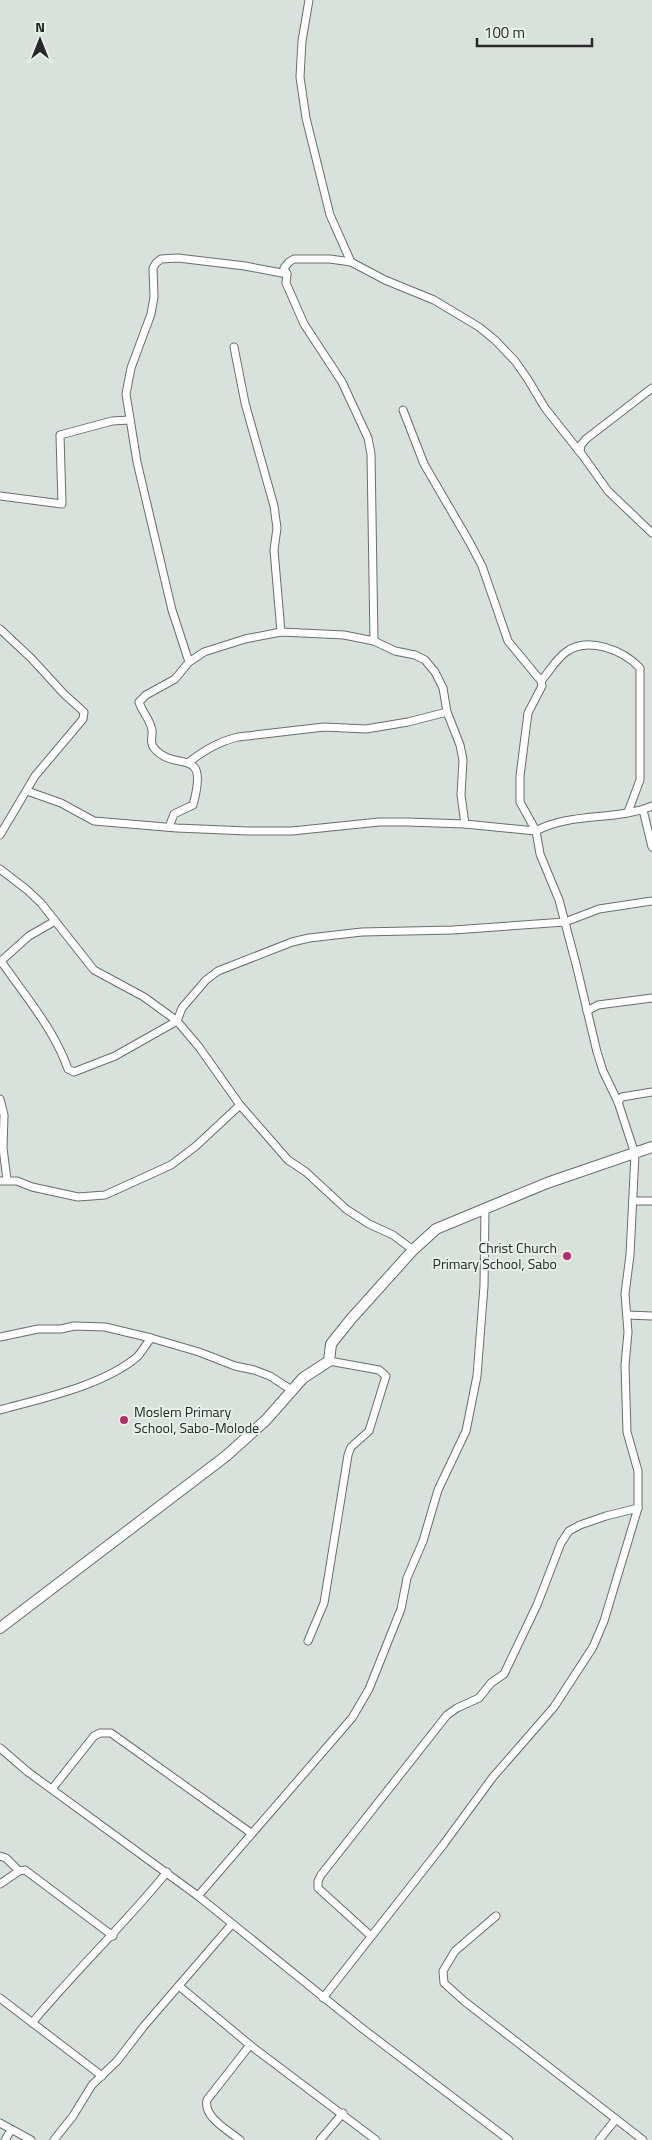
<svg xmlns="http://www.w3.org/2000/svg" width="652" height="2140" font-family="'Titillium Web',sans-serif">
	<rect width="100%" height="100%" fill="#d9e1dd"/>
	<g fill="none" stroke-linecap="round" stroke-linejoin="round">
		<defs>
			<g id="street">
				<path d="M309 0 302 41 300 77 306 118 330 215 351 262"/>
				<path d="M234 347 245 403 274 506 277 528 274 550 281 632"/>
				<path d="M580 452 581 445 586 439 652 388"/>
				<path d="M0 496 62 504 60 435 112 421 130 420"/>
				<path d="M0 629 31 658 64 694 84 712 83 719 35 776 0 835"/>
				<path d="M374 641 371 454 368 438 342 382 304 324 286 283 287 274 284 268 289 262 294 259H330L351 262 385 280 434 300 479 327 495 340 515 361 527 378 545 408 583 456 608 491 652 533"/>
				<path d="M189 662 172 610 137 462 126 394 131 368 151 314 154 297 153 268 156 263 161 259 178 258 245 266 287 274"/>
				<path d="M541 681C549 672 556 659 566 652 588 636 623 650 640 668V780L628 812"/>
				<path d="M189 762C205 750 218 742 238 737L324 727 366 729 408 722 447 712"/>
				<path d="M27 791 61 803 94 821 177 828 248 831H292L379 822H408L465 824 536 831C570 812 617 821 652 806"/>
				<path d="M643 810 652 847"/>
				<path d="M169 827 174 814 193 805C210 743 175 774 154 748 149 742 153 737 152 730 150 719 142 712 139 702L146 695 175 679 189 662 204 652 245 639 281 632 344 635 374 641 395 651 415 655 425 660 435 672 443 688 447 712 460 745 463 760 461 795 465 824"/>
				<path d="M0 869 26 889 41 903 94 970 144 997 177 1021 199 1047 240 1105 288 1160 306 1172 346 1209 369 1224 393 1235 413 1250"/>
				<path d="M1 961C25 996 54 1029 68 1069L74 1072 115 1056 177 1021 182 1008 206 980 218 971 292 942 309 938 362 932 453 930 565 922 599 909 652 901"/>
				<path d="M0 962 29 936 55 921"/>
				<path d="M587 1011 598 1005 652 998"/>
				<path d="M0 1099 4 1115 3 1148 7 1180"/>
				<path d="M618 1102 622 1097 652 1092"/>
				<path d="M0 1181H17L32 1187 78 1197 105 1195 171 1165 196 1146 240 1105"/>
				<path d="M633 1201H652"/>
				<path d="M627 1315 652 1316"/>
				<path d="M0 1337 38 1329H61L74 1326 105 1327 151 1338 199 1352 235 1366 254 1370 270 1376 293 1391"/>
				<path d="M0 1410C43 1398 102 1386 137 1357 142 1352 146 1344 151 1338"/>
				<path d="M308 1641 324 1603 348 1455 351 1447 369 1431 386 1376 379 1370 329 1361"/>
				<path d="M0 1748 28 1772 198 1896 363 2029 509 2140"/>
				<path d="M52 1789 94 1736 100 1733H111L251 1833"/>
				<path d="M0 1856 6 1858 19 1871 25 1870 113 1936"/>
				<path d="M0 1884 19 1871"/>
				<path d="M198 1896 352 1718 369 1689 401 1609 407 1578 423 1541 438 1490 466 1431 477 1376 484 1286 485 1209"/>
				<path d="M496 1916 455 1951 443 1971 444 1983 464 2001 643 2140"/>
				<path d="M371 1936 318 1888V1881L321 1875 447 1715 457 1708 479 1698 491 1683 504 1674 537 1605 561 1543 569 1531 580 1525 606 1516 638 1508"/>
				<path d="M179 1986 250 2045 376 2140"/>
				<path d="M0 1998 102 2076"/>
				<path d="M323 1998 443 1845 493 1777 554 1707 593 1647 604 1621 638 1508V1471L627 1432 625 1365 628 1332 625 1294 630 1255 635 1154 618 1102 603 1071 597 1052 576 964 559 900 540 854 536 831 520 802V776L528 713 542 686 541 681 508 641 482 566 470 543 424 464 403 410"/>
				<path d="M32 2023C75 1971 124 1925 167 1872"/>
				<path d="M0 2123 31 2140"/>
				<path d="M5 2140 11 2130"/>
				<path d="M54 2140 73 2116 92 2085 117 2061 144 2026 232 1924"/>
				<path d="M240 2140C228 2130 203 2117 207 2100L250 2045"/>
				<path d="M320 2140 343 2113"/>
				<path d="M599 2140 616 2119"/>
			</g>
			<path id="secondary" d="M0 1628 226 1456 266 1420 303 1378 329 1361 331 1344 351 1319 413 1250 436 1229 547 1183 652 1147"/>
		</defs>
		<use href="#street" stroke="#686f6b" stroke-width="9"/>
		<use href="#secondary" stroke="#686f6b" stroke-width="12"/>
		<use href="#street" stroke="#fff" stroke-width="7"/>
		<use href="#secondary" stroke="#fff" stroke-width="10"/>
	</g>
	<g fill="#b62b65" stroke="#e7efea" stroke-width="2">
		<circle cx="567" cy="1256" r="5"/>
		<circle cx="124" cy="1420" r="5"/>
	</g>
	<g text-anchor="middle" stroke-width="4" stroke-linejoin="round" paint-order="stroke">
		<g font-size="14" fill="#262927" stroke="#e7efea" text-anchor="end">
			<text x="557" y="1253">Christ Church<tspan x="557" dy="16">Primary School, Sabo</tspan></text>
			<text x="134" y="1417" text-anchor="start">Moslem Primary<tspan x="134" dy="16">School, Sabo-Molode</tspan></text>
		</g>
	</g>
	<g transform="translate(40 40)" stroke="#e7efea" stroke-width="4" paint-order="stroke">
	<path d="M0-4L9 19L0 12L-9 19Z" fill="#262927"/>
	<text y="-8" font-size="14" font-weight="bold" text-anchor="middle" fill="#262927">N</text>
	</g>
	<path d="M477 38v8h115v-8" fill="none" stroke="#262927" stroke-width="2.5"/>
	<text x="484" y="38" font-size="15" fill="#262927" stroke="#e7efea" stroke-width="4" paint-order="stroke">100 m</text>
</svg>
